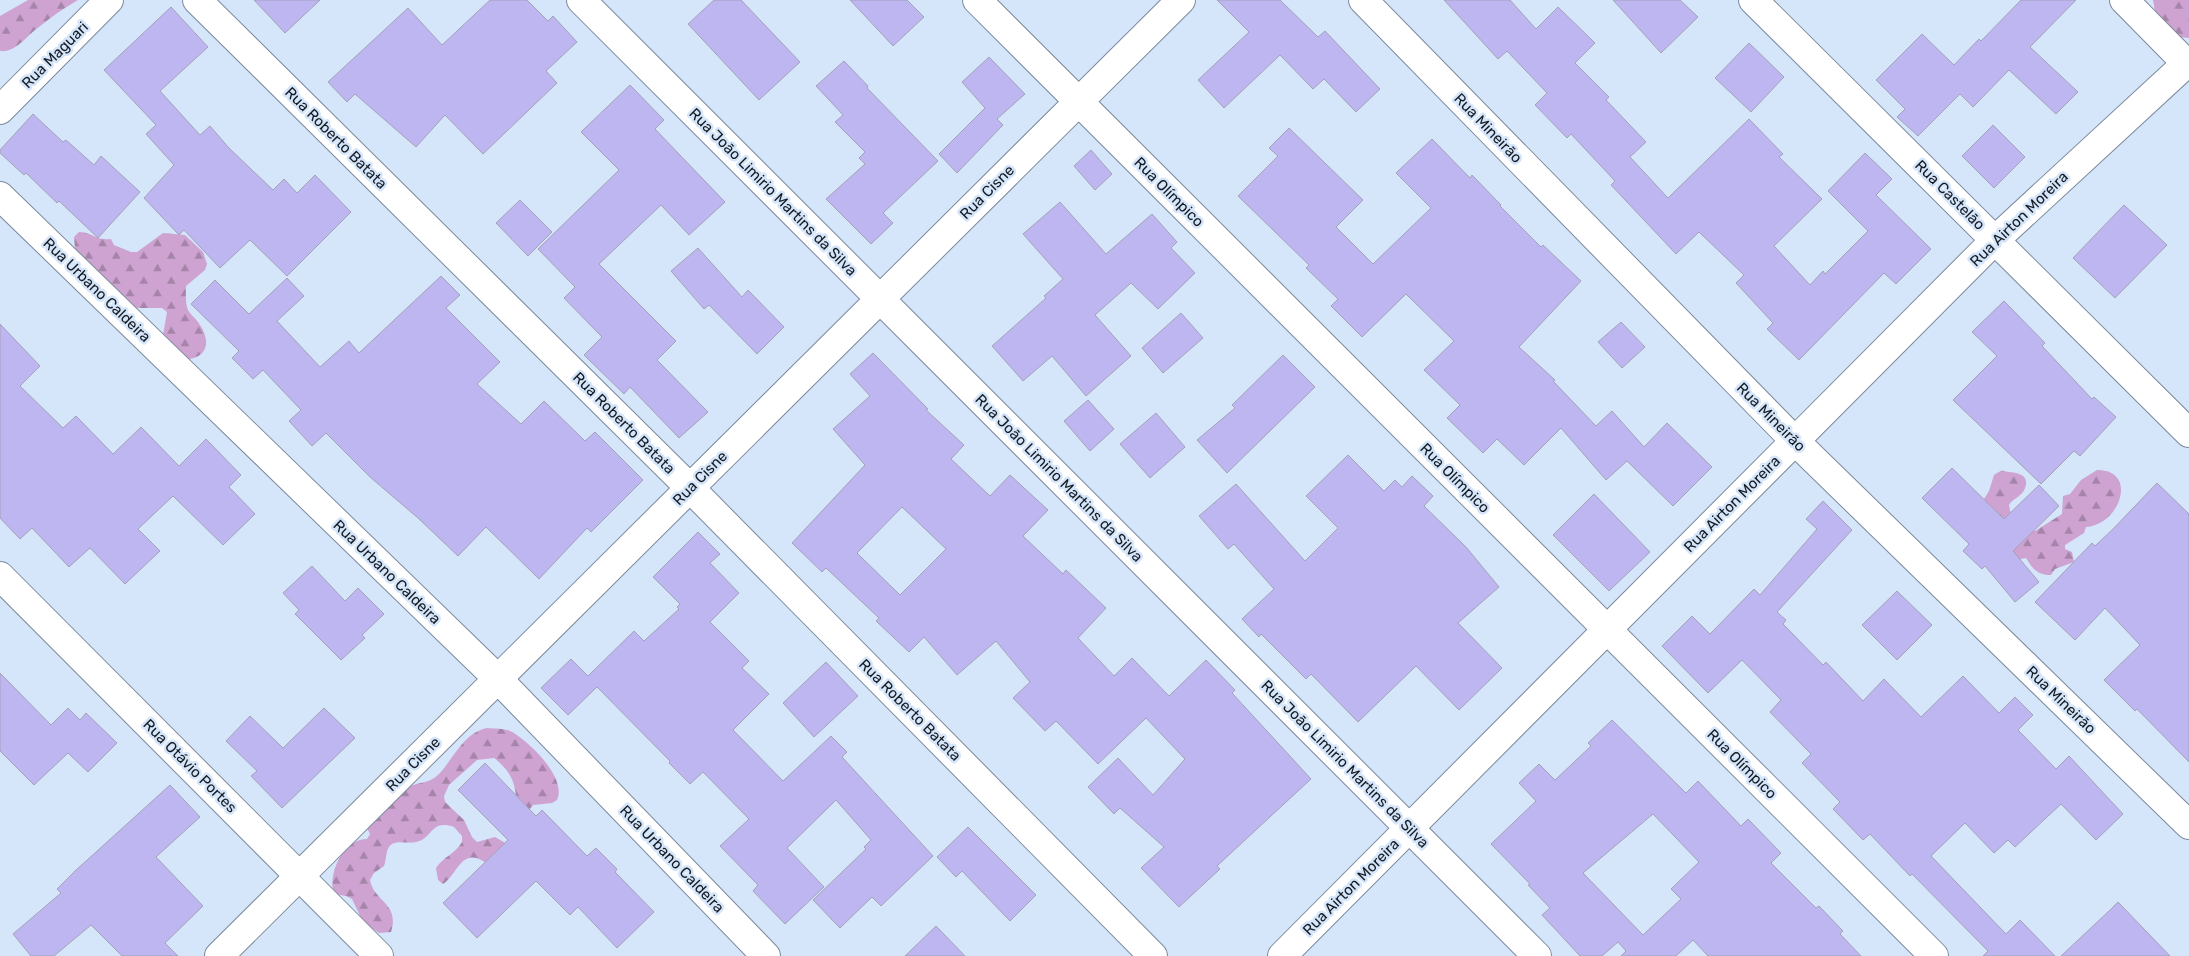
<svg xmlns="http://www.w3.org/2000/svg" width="2189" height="956" font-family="Rubik,sans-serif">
	<defs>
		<pattern id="forest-firs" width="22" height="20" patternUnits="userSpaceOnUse" patternTransform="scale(1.25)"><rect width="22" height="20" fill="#cea3d1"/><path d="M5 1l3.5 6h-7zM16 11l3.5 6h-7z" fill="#a684a9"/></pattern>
	</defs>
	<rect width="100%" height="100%" fill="#d5e5fa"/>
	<g fill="url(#forest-firs)">
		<path d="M28 0H78C64 8 51 17 39 27 27 35 16 53 0 51V16Z"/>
		<path d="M2153 0H2189V38L2178 37 2156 15Z"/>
		<path d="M79 232C92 232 96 241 111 239L114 245 131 252H137L163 233 185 235 203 252 207 264 205 270 186 286C186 293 185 303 188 310 190 314 195 318 198 322 211 340 210 358 183 360L163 335 167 312 162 308H136L130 305 82 261 75 249 74 237Z"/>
		<path d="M2097 470C2139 470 2120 525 2086 527L2084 533 2065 545V549L2072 552 2074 562 2055 569 2051 575C2037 575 2033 569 2026 558L2021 559 2017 564 1984 499 1989 491 1994 475C1994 475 2000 471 2001 471 2004 470 2006 472 2009 472 2018 473 2030 475 2025 488 2023 496 2013 498 2009 505L2010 511 2035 531 2062 514 2063 496 2070 494 2081 480Z"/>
		<path d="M487 728C496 729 507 728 514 733 531 744 567 778 557 800L552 803 533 805 518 824C515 795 520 778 494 758L477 760 449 785 444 796 445 802 464 820 472 837 477 842 495 837 507 844 486 863C461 845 457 876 443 884L438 880 436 868C443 857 454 855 462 842V836L454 827C430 819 433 839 416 842 408 844 398 840 392 844 385 848 387 859 384 866L374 873 370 880C374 902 400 903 391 932L379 933 363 922 352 899 346 896 334 894C327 873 344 839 367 839L370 834 367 828C377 818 395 795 405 789 417 781 429 785 440 773 454 757 465 732 487 728Z"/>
	</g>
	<g fill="#bdb6f0" stroke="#a4a2b9" fill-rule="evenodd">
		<path d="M254 0H320L285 33Z"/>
		<path d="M490 0H527L548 21 553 16 577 42 546 71 557 83 483 154 445 115 416 147 355 94 347 102 328 82 408 8 442 45Z"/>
		<path d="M714 0H741L800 62 759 100 688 24Z"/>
		<path d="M850 0H907L924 17 893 46Z"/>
		<path d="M1217 0H1280L1318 37 1325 31 1380 89 1356 112 1324 79 1313 89 1280 55 1224 108 1198 80 1249 32Z"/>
		<path d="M1444 0H1510L1536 29 1558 7 1595 43 1575 63 1609 97 1606 100 1646 142 1630 157 1668 198 1749 119 1783 154 1779 157 1822 199 1774 246 1810 285 1823 271 1825 274 1868 231 1828 191 1865 153 1892 179 1876 195 1931 249 1896 284 1884 273 1799 360 1767 329 1773 323 1736 283 1744 275 1699 232 1676 254 1611 185 1615 181 1571 134 1567 138 1535 105 1547 93 1507 51 1498 59Z"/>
		<path d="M1613 0H1680L1698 17 1661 53Z"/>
		<path d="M2021 0H2076L2030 47 2078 92 2056 114 2009 70 1973 107 1960 94 1918 136 1897 117 1905 109 1876 80 1922 34 1954 65 1979 39 1981 41Z"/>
		<path d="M171 7 208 47 160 91 200 135 210 126 229 148 273 190 284 179 297 193 315 175 351 212 287 276 250 240 220 268 184 230 179 235 144 198 174 165 146 134 156 125 104 70Z"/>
		<path d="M1749 43 1784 77 1751 112 1715 78Z"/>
		<path d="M989 57 1025 94 997 119 1003 125 957 173 939 154 985 108 962 82Z"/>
		<path d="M844 61 868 86 867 88 938 161 883 213 893 223 871 244 826 199 865 164 859 158 865 152 835 122 843 115 816 86Z"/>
		<path d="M630 85 664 120 655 129 725 202 689 235 661 205 599 264 676 341 657 360 708 412 679 438 630 387 624 394 584 355 602 337 564 298 575 287 538 249 619 170 581 132Z"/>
		<path d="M33 114 63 142 66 140 94 165 101 156 140 192 98 238 59 201 57 203 26 173 24 175 0 153V150Z"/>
		<path d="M1993 125 2025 157 1994 188 1962 156Z"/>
		<path d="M1289 128 1363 200 1336 227 1373 264 1431 208 1396 173 1432 139 1470 178 1472 175 1501 205 1500 206 1541 247 1543 245 1581 281 1519 347 1555 380 1553 381 1596 426 1612 411 1644 447 1667 423 1712 467 1673 506 1627 461 1606 480 1561 428 1524 465 1497 439 1483 453 1447 418 1460 405 1424 370 1454 341 1406 294 1362 337 1331 306 1338 299 1306 268 1309 265 1238 196 1278 156 1269 148Z"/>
		<path d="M1091 150 1112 174 1095 190 1074 166Z"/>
		<path d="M520 200 552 232 528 256 496 223Z"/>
		<path d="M1060 202 1106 254 1152 214 1177 242 1171 248 1195 273 1158 309 1131 283 1095 315 1131 356 1086 396 1052 356 1023 381 992 346 1046 298 1044 296 1063 279 1023 234Z"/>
		<path d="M2124 205 2167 245 2115 298 2073 258Z"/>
		<path d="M698 248 742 297 748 290 784 327 757 354 709 305 704 309 671 271Z"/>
		<path d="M441 276 460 295 446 308 500 362 477 384 521 424 544 401 585 441 595 432 643 480 591 532 587 528 539 579 486 527 458 556 418 518 370 477 326 433 312 446 289 421 301 410 263 370 253 379 232 358 239 351 191 304 215 280 249 314 287 278 304 296 277 321 320 367 349 341 359 353Z"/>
		<path d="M2004 301 2045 343 2042 346 2092 399 2094 397 2116 417 2080 456 2074 451 2041 484 1953 400 1997 356 1972 332Z"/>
		<path d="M1181 313 1203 338 1163 373 1142 348Z"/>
		<path d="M1621 322 1645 347 1622 368 1598 342Z"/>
		<path d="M0 324 40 366 20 386 63 428 76 416 113 454 141 427 179 466 206 439 241 475 229 487 255 514 223 545 173 496 138 529 160 551 125 584 90 548 69 567 32 528 20 539 0 518Z"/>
		<path d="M873 353 928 409 926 410 964 445 951 459 990 496 1010 475 1048 510 1023 536 1063 574 1066 570 1106 608 1078 638 1114 676 1132 658 1169 696 1206 660 1235 690 1232 693 1311 779 1217 866 1220 869 1179 907 1141 868 1164 847 1120 808 1114 814 1088 787 1118 758 1153 795 1185 759 1146 718 1098 764 1056 721 1045 731 1013 698 1030 682 996 641 957 675 924 637 909 652 876 621 879 618 826 568 822 572 792 543 865 465 833 429 870 396 850 374ZM902 507 946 549 900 595 857 553Z"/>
		<path d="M1283 355 1315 387 1227 473 1197 440 1235 408 1232 405Z"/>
		<path d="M1088 400 1114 429 1090 451 1064 421Z"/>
		<path d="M1156 413 1185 447 1150 478 1120 444Z"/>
		<path d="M1348 455 1384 491 1395 480 1402 487 1412 476 1433 496 1424 506 1466 547 1499 587 1458 623 1502 668 1459 710 1416 666 1358 722 1311 674 1306 679 1261 634 1259 637 1242 619 1274 589 1234 544 1228 549 1199 516 1236 484 1305 561 1338 528 1306 496Z"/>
		<path d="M1952 468 2004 519 2039 485 2059 506 2013 551 2039 582 2015 602 1985 566 1982 569 1963 551 1969 544 1922 498Z"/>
		<path d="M2157 483 2189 514V762L2137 709 2135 711 2104 680 2140 645 2105 608 2075 640 2035 602 2092 543 2095 546 2113 529Z"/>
		<path d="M1594 494 1650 552 1609 591 1553 535Z"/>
		<path d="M1823 501 1852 530 1777 612 1786 620 1783 624 1823 665 1826 662 1863 701 1884 679 1921 717 1963 676 1999 713 2015 697 2033 715 2018 730 2056 769 2069 756 2123 814 2096 840 2061 804 2015 847 2008 840 1994 853 1965 823 1931 856 2006 934 2020 920 2055 956H1983L1988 951 1912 874 1910 876 1870 834 1863 840 1833 809 1840 802 1802 763 1811 754 1770 712 1781 700 1742 660 1708 693 1662 646 1692 616 1710 634 1754 589 1760 595 1817 529 1806 519Z"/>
		<path d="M698 532 720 554 710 563 739 593 710 622 749 661 742 668 769 694 733 730 783 781 831 736 847 752 842 757 933 856 881 906 872 897 840 928 813 900 866 849 864 847 871 840 836 800 787 848 824 887 785 924 753 891 758 885 720 846 749 819 703 772 690 784 669 763 670 761 597 687 568 715 541 688 571 659 588 676 634 631 644 641 679 609 677 607 680 604 653 577Z"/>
		<path d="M312 566 345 601 358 588 384 614 362 635 365 638 341 660 295 614 299 610 283 593Z"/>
		<path d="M1897 591 1932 625 1897 660 1862 625Z"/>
		<path d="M826 662 858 696 814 737 783 703Z"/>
		<path d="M0 673 51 725 68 708 80 720 86 713 117 743 88 772 68 753 34 785 0 751Z"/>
		<path d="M324 708 355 738 282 808 251 776 257 771 226 741 250 716 283 748Z"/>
		<path d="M1612 720 1686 793 1698 781 1741 826 1748 819 1781 853 1771 863 1816 908 1819 906 1843 931 1840 934 1861 956H1708L1693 940 1676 956H1621L1626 951 1618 942 1602 956H1580L1542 915 1550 908 1528 885 1530 884 1491 844 1536 801 1519 783 1539 764 1555 780 1591 746 1588 743ZM1653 814 1699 862 1671 889 1681 899 1643 935 1583 873Z"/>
		<path d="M485 763 536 816 542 810 587 856 596 848 617 869 615 872 654 912 617 948 578 907 570 915 536 881 477 938 443 903 508 840 458 790Z"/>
		<path d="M170 785 200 817 156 857 203 906 165 943 178 956H122L91 925 54 956H31L13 934 61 893 57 889 75 871Z"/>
		<path d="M968 827 1036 895 1010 921 962 871 956 877 937 857Z"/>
		<path d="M2118 902 2170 956H2061L2109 911Z"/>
		<path d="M936 926 965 956H905Z"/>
	</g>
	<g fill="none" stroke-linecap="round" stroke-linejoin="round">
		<defs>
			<g id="street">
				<path d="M197 0 690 488 1153 956"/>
				<path d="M581 0 1537 956"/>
				<path d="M977 0 1934 956"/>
				<path d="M1363 0 1795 441 2189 825"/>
				<path d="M1753 0 2189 433"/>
				<path d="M2124 0 2189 66"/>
				<path d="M0 110 109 0"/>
				<path d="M0 196 498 679 766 956"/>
				<path d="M0 576 379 956"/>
				<path d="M219 956 1181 0"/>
				<path d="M1282 956 1995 240 2189 61"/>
			</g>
		</defs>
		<use href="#street" stroke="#7c8a9d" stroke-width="30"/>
		<use href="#street" stroke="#fff" stroke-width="28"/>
	</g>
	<g text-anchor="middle" stroke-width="5" stroke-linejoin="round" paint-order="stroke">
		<g font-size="15" fill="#141a21" stroke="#d5e5fa">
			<text transform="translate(55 55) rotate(-45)" y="5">Rua Maguari</text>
			<text transform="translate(1488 128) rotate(46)" y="5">Rua Mineirão</text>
			<text transform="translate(336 138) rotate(45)" y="5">Rua Roberto Batata</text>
			<text transform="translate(773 192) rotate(45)" y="5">Rua João Limirio Martins da Silva</text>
			<text transform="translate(987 192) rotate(-45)" y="5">Rua Cisne</text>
			<text transform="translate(1169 192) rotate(45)" y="5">Rua Olímpico</text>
			<text transform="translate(1950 195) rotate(45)" y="5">Rua Castelão</text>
			<text transform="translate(2019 219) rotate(-44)" y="5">Rua Airton Moreira</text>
			<text transform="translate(97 290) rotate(44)" y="5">Rua Urbano Caldeira</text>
			<text transform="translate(1771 417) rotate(45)" y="5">Rua Mineirão</text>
			<text transform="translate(624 423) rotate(45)" y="5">Rua Roberto Batata</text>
			<text transform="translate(700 478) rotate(-45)" y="5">Rua Cisne</text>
			<text transform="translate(1059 478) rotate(45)" y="5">Rua João Limirio Martins da Silva</text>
			<text transform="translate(1455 478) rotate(45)" y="5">Rua Olímpico</text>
			<text transform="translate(1732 504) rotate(-45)" y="5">Rua Airton Moreira</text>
			<text transform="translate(387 572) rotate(44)" y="5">Rua Urbano Caldeira</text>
			<text transform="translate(2061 700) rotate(44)" y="5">Rua Mineirão</text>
			<text transform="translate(910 710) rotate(45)" y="5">Rua Roberto Batata</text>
			<text transform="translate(413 764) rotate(-45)" y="5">Rua Cisne</text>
			<text transform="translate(1345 764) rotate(45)" y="5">Rua João Limirio Martins da Silva</text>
			<text transform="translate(1742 764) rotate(45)" y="5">Rua Olímpico</text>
			<text transform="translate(190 766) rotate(45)" y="5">Rua Otávio Portes</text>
			<text transform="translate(672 859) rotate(46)" y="5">Rua Urbano Caldeira</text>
			<text transform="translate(1351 887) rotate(-45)" y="5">Rua Airton Moreira</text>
		</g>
	</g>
</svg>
